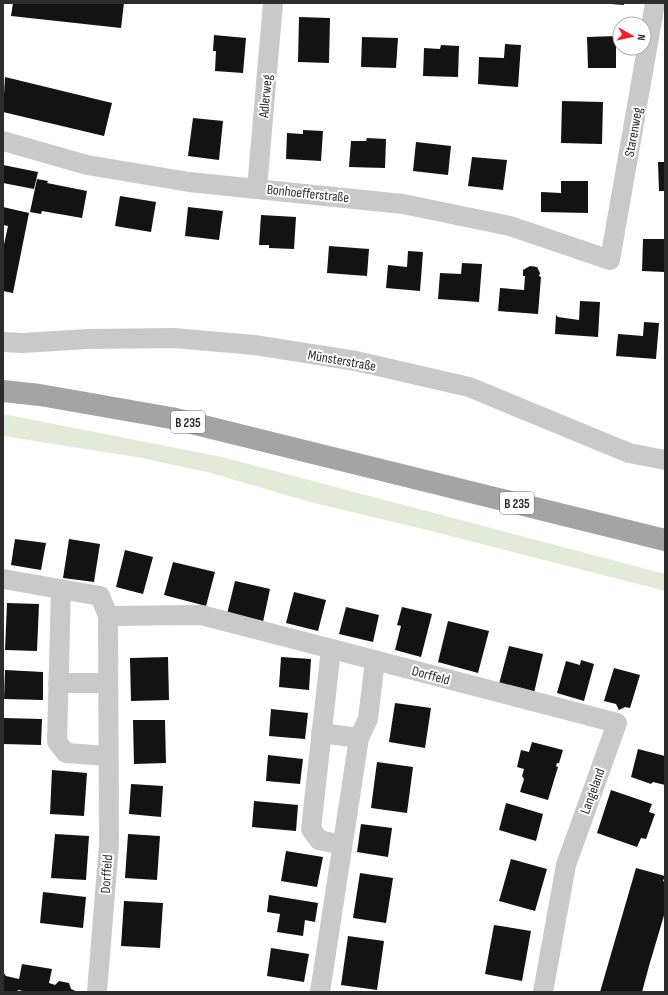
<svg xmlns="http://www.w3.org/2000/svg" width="668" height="995" font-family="'Sofia Sans Condensed',sans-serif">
	<rect width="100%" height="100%" fill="#fff"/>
	<path fill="#e2ebd8" d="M3 414 222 457 665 574V591L427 530 310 502 211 473 142 458 3 436Z"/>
	<g fill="#131313">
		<path d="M13 3H124L121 28 11 16Z"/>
		<path d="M611 3H624V5L611 4Z"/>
		<path d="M299 17 330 18 329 63 298 62Z"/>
		<path d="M214 35 246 38 243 73 215 71 216 51H213Z"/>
		<path d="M616 36V68H588L587 37Z"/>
		<path d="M362 37 398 38 396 68 361 67Z"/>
		<path d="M505 44 521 45 518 87 478 84 479 57 504 58Z"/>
		<path d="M441 45 459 46 458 77 423 76 424 48 440 49Z"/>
		<path d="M5 77 112 103 104 136 3 112Z"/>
		<path d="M562 101 603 102 602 144 561 143Z"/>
		<path d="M193 118 223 121 219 160 188 156Z"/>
		<path d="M303 130 323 131 321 161 286 159 287 133 303 134Z"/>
		<path d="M367 138 386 139 385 168 349 167 351 141H366Z"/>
		<path d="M416 142 451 146 448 175 413 171Z"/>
		<path d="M472 157 507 160 503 190 468 186Z"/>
		<path d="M658 162H665V191H659Z"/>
		<path d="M3 165 38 172 34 189 3 183Z"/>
		<path d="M37 179 48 181 47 183 87 191 82 218 42 211 41 214 30 212Z"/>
		<path d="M561 181H588V213L541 212V192L561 193Z"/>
		<path d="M120 196 156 202 151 232 115 226Z"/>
		<path d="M3 207 29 213 13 293 3 291V249L8 226 3 225Z"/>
		<path d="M188 207 223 211 219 240 185 236Z"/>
		<path d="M261 215 296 217 294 249 269 248V245H259Z"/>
		<path d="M643 239H665V272L642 271Z"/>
		<path d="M329 246 369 249 367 276 327 273Z"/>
		<path d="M408 251 423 252 420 291 386 288 388 265 407 267Z"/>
		<path d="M462 263 482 264 479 302 438 299 440 273 461 274Z"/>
		<path d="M530 266 537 267 540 273 539 276 541 277 538 314 498 311 500 288 524 290 525 276H523V270Z"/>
		<path d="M580 301 600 302 598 337 555 334 556 315 558 317 579 320Z"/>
		<path d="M644 322 659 323 656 359 616 356 618 334 643 336Z"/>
		<path d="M15 539 46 543 41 570 11 565Z"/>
		<path d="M69 539 100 544 94 582 63 578Z"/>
		<path d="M125 550 153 557 143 594 116 587Z"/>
		<path d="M173 562 215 572 206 606 164 595Z"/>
		<path d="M235 581 270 589 263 622 227 614Z"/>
		<path d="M294 592 326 600 318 631 286 623Z"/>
		<path d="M7 603 39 604 37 651 5 650Z"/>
		<path d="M346 607 379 615 373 642 339 634Z"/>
		<path d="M402 607 432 614 421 657 395 650 401 626 397 625Z"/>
		<path d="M448 621 489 631 478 673 438 662Z"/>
		<path d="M509 646 543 654 534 693 499 684Z"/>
		<path d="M168 657 169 700 131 701 130 658Z"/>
		<path d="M281 657 311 659 309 690 279 687Z"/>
		<path d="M581 660 594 664 584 701 557 693 566 661 580 665Z"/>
		<path d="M614 668 640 675 630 708 625 707 619 710 616 704 604 701Z"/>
		<path d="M5 670 43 672V700L4 699Z"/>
		<path d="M395 703 431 708 425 748 389 742Z"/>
		<path d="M271 709 308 713 305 739 269 736Z"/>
		<path d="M4 718 42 719 41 745 3 744Z"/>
		<path d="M133 720H165L166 763 134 764Z"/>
		<path d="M532 742 563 750 559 763H557L556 766 558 767 548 800 520 792 524 779 522 776 524 769 517 767 521 750 529 752Z"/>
		<path d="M638 749 665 756V785L653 782 651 784 631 777Z"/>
		<path d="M268 755 303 759 300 784 266 781Z"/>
		<path d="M377 762 413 767 407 813 371 808Z"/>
		<path d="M52 770 87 773 84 816 50 814Z"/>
		<path d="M131 784 163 786 161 817 129 814Z"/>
		<path d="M611 790 652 804 649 812 655 814 646 839 641 838 637 847 597 833Z"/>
		<path d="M254 801 298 805 296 831 252 827Z"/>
		<path d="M506 803 543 814 536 841 499 830Z"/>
		<path d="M361 824 392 828 388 857 357 852Z"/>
		<path d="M55 834 89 836 86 880 51 878Z"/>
		<path d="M128 834 160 836 157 880 125 878Z"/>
		<path d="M286 851 323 857 317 887 281 881Z"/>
		<path d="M511 859 547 869 535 911 499 901Z"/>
		<path d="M636 868 665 876 663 881 665 882V912L649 966 642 992H600Z"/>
		<path d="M360 873 393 878 386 923 353 918Z"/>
		<path d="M43 892 86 897 83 928 40 923Z"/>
		<path d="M269 895 318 903 315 922 305 920 303 936 277 932 280 914 267 912Z"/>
		<path d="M124 901 163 903 160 948 121 946Z"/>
		<path d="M494 925 531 931 522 981 485 974Z"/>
		<path d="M348 936 384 941 377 990 341 985Z"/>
		<path d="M271 948 309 954 304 982 267 976Z"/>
		<path d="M22 964 52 969 49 983 55 985 59 981 69 983 71 989 78 992H28L18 990 17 992H3V972L6 976 19 979Z"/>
	</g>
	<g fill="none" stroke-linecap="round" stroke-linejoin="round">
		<g stroke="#c9c9c9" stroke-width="20">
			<path d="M3 141 87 165 189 182 403 204 510 226 610 260 655 3"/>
			<path d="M257 188 273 3"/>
			<path d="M3 342 23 343 87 339 174 338 254 345 356 361 469 387 629 453 665 460"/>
			<path d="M3 579 100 596 108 616 201 615 617 723 566 865 543 992"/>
			<path d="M61 589 57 742 66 753 108 756"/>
			<path d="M331 649 311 829 319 840 342 845"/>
			<path d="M58 683H108"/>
			<path d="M321 733 359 738"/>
			<path d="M97 992 109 844 108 616"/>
			<path d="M320 992 359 738 368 719 375 660"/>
		</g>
		<path stroke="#a4a4a4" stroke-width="22" d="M3 391 40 395 171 418 665 540"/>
	</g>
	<g text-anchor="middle" stroke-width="4" stroke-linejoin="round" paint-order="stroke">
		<g fill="#fff" stroke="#6b6b6b" stroke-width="1">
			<rect x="171" y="411" width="34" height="22" rx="3"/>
			<rect x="500" y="492" width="34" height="22" rx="3"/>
		</g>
		<g font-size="13" font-weight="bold" fill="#2c2c2c">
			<text x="188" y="427">B 235</text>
			<text x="517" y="508">B 235</text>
		</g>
		<g font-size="14" fill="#2c2c2c" stroke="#fff">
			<text transform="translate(265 96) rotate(-85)" y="5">Adlerweg</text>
			<text transform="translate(633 132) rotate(-80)" y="5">Starenweg</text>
			<text transform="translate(308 193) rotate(6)" y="5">Bonhoefferstraße</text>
			<text transform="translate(342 360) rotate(10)" y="5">Münsterstraße</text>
			<text transform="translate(431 675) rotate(15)" y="5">Dorffeld</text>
			<text transform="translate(592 791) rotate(-70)" y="5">Langeland</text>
			<text transform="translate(106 874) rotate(-86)" y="5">Dorffeld</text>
		</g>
	</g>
	<rect width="668" height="995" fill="none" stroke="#2c2c2c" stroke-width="8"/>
	<g transform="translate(632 36) rotate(98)"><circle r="19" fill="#ffffff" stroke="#ababab"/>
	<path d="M0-3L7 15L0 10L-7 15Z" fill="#f0212f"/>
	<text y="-6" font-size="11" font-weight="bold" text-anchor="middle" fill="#2c2c2c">N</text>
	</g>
</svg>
